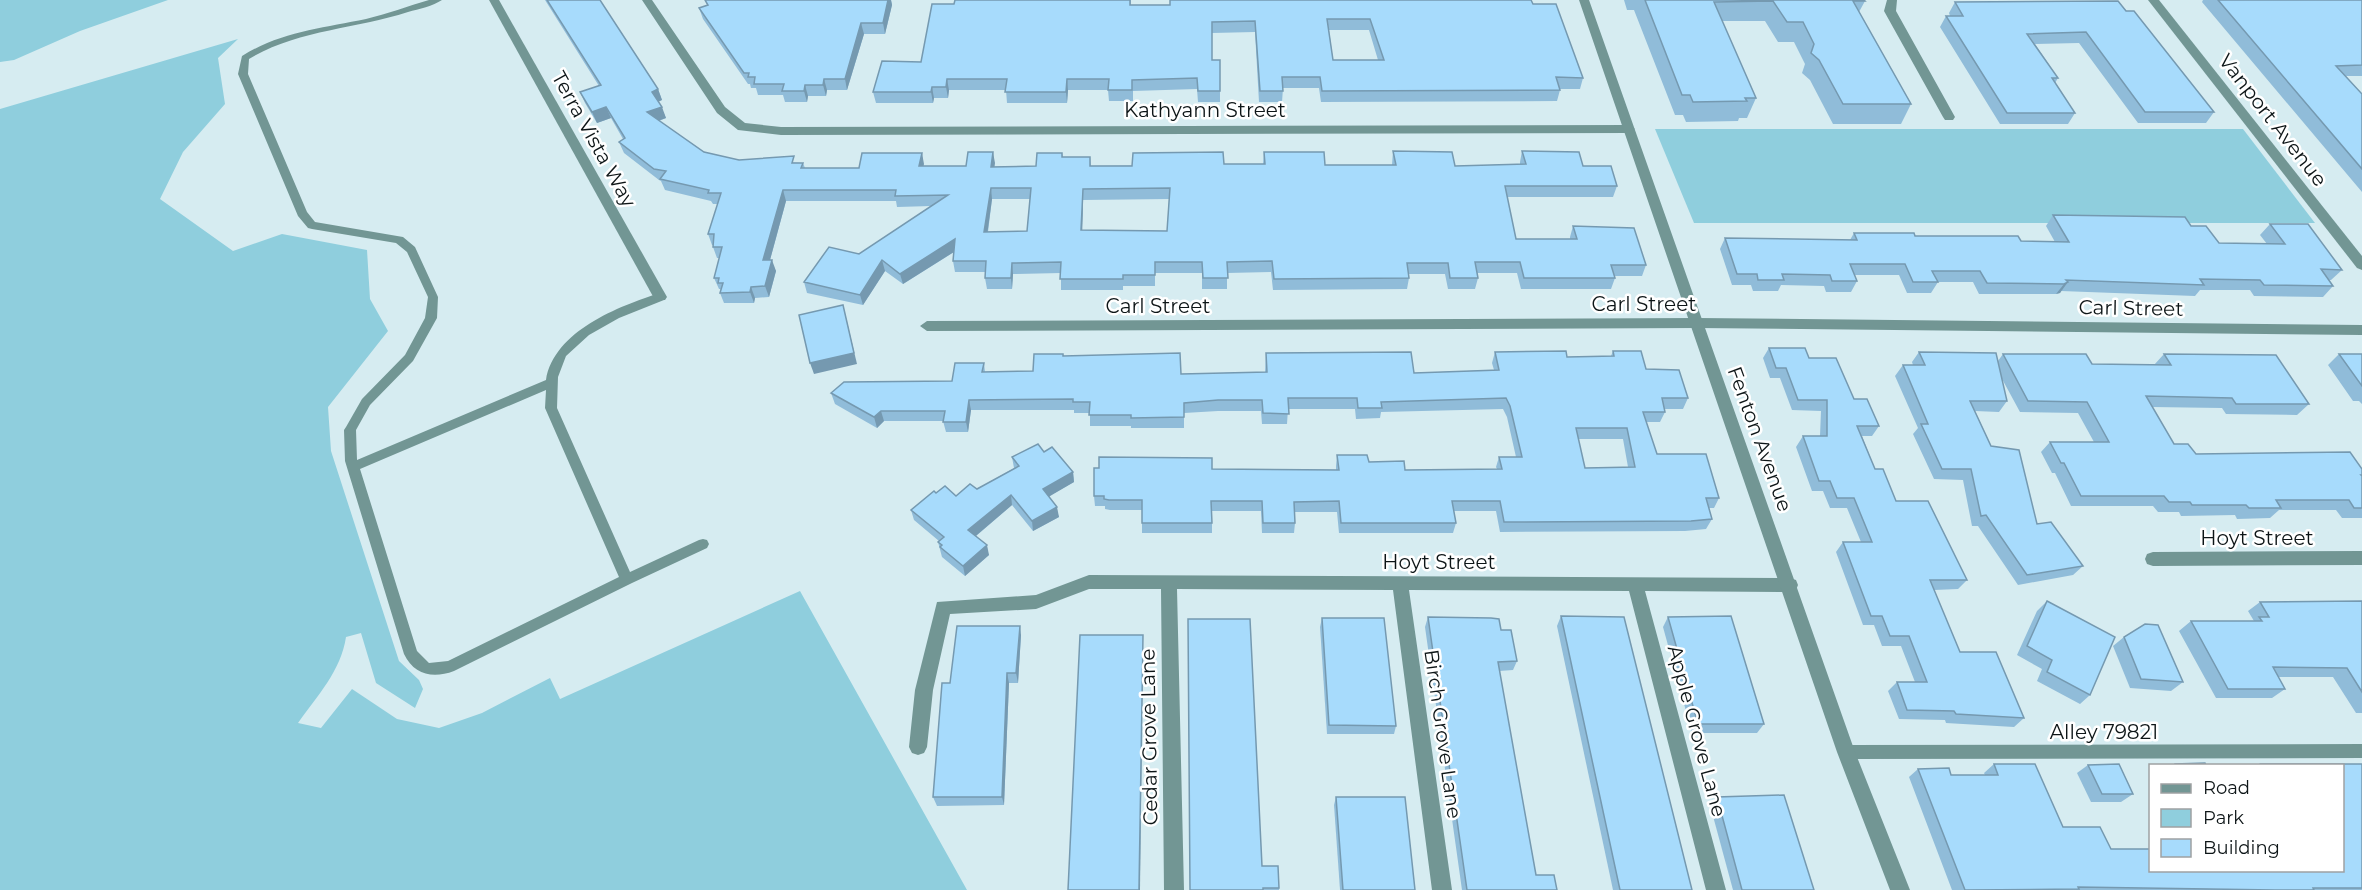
<svg xmlns="http://www.w3.org/2000/svg" width="2362" height="890" font-family="Montserrat,sans-serif">
	<rect width="100%" height="100%" fill="#d6ecf1"/>
	<g fill="#8fcedd">
		<path d="M0 0H168L80 31 14 60 0 62Z"/>
		<path d="M238 39 218 58 225 104 183 152 160 199 233 251 282 234 367 250 370 299 388 331 328 407 331 451 399 661 419 680 423 689 415 708 376 683 361 633 346 637C341 671 317 696 298 723L321 728 352 689 397 719 439 728 482 713 550 678 560 699 800 591 967 890H0V109Z"/>
		<path d="M1655 129H2243L2315 223H1694Z"/>
	</g>
	<g fill="none" stroke-linecap="round" stroke-linejoin="round">
		<g fill="#729694" fill-rule="evenodd">
			<path d="M429 0H442C433 6 419 9 408 12 355 29 297 30 249 59L248 74 307 212 315 222 403 237 415 247 438 297 437 318 413 361 370 405 356 430 357 460 546 380C554 331 619 306 660 293L664 294 665 297 664 300 619 318 589 335 566 356 558 377 557 408 630 572 699 540 703 539 707 540 709 544 707 548 632 583 454 671C433 679 414 675 404 654L345 461 344 430 346 427 362 399 405 355 425 318 428 297 407 252 396 243 312 229 308 228 298 216 238 74 242 56C280 32 323 28 366 19 387 14 408 6 429 0ZM546 390 545 408 619 577 448 661 429 663 417 651 360 469Z"/>
			<path d="M2362 744V758L1846 759 1841 757 1839 752 1841 747 1846 745Z"/>
		</g>
		<g fill="#729694" fill-rule="evenodd">
			<path d="M489 0H499L667 297 665 300H655Z"/>
			<path d="M642 0H652L725 107 745 123 781 127 1629 125 1635 129 1629 133 781 135 738 130 717 113Z"/>
			<path d="M1887 0H1897L1896 11 1955 117 1953 120H1945L1943 117 1884 11Z"/>
			<path d="M2148 0H2159L2362 256V270L2357 268Z"/>
			<path d="M1697 318 2362 325V335L1697 328 927 331 920 326 927 321Z"/>
			<path d="M2362 551V565L2153 566 2147 564 2145 559 2147 554 2153 552Z"/>
			<path d="M1089 575 1790 578 1796 580 1798 585 1796 590 1790 592 1645 591 1726 890H1706L1629 591 1409 590 1452 890H1432L1393 590 1177 589 1184 890H1164L1161 589H1089L1036 609 950 614 933 690 927 747 924 753 918 755 912 753 909 747 915 690 937 602 1036 595Z"/>
		</g>
		<path fill="#729694" fill-rule="evenodd" d="M1579 0H1589L1855 752 1910 890H1890L1837 752Z"/>
	</g>
	<g fill="#90bcd9" fill-rule="evenodd">
		<path d="M545 0H600L658 89 662 100 658 101 666 118 659 121 704 152 739 160 803 163 805 168H859L922 153 923 166H966L993 152 994 167 1036 166 1062 153 1063 157H1090L1091 166 1263 164 1264 152 1325 165H1392L1393 151 1455 166 1520 164V162L1522 151 1583 166 1617 186 1613 197H1507L1516 239H1570V237L1573 226 1646 265 1642 276H1615V278L1611 289H1521L1517 273H1477L1478 278 1475 289H1448L1445 274H1409V278L1407 289 1273 290 1271 272 1227 273V289H1202V273H1155V286H1123V290H1061V273L1013 274 1012 289H987L985 278 986 272H955L953 261 954 252 903 284 885 271 863 305 807 293 804 282 859 254 931 206 897 207 896 201H786L770 260 776 271 769 297 755 298 754 303H724L720 293 721 290 720 289H719L714 278 719 258H717L713 247V245H712L708 234 718 204H713L711 201 665 190 661 181 659 180 624 153 619 142 623 139 611 118 597 123 585 103 580 92 599 86ZM992 199H1030L1027 231 988 232ZM1169 199 1167 231 1082 230 1083 200Z"/>
		<path d="M705 0H891L892 5 885 34H864L847 90H827L826 96H808L807 102H785L783 95H758L756 88H751L750 84H748L703 19 699 8 707 5Z"/>
		<path d="M955 0H1131V5L1533 4 1583 78 1580 89H1560V90L1557 101 1321 102 1319 88H1283L1282 102H1259L1255 32 1212 33V60L1220 91V102H1198L1197 89 1133 91V101H1109L1108 90H1068L1067 103H1007L1006 90H949L948 98H934L933 103H876L873 92 921 62 954 4ZM1329 30H1369L1378 60H1333Z"/>
		<path d="M1624 0H1864L1865 1 1859 12 1911 104 1901 124H1833L1810 80 1802 73 1805 64 1794 42H1778L1765 21H1722L1756 98 1747 118H1739L1738 121 1686 122 1683 115H1675L1634 10H1627Z"/>
		<path d="M2203 0H2362V76H2346L2362 94V192L2202 2Z"/>
		<path d="M2118 1 2214 112 2206 123H2138L2079 43 2035 44 2058 78 2055 83 2075 113 2068 124H2000L1940 27 1946 16H1950L1949 13 1955 2Z"/>
		<path d="M2053 215 2191 226 2219 243 2267 244 2260 235 2270 224 2342 270 2331 280H2329L2333 286 2323 297 2254 296 2250 290H2200L2195 296 2061 291 2060 293 2056 294H1979L1973 282H1938L1931 293H1907L1899 275H1855L1857 281 1851 292H1826L1824 286 1781 285 1778 291H1753L1751 285H1732L1720 249 1725 238 1850 240 1854 233 2021 241 2055 242 2046 226Z"/>
		<path d="M1769 348 1809 358 1854 399 1879 426 1872 436H1862L1875 469 1896 501 1967 580 1958 589 1934 590 1960 652 2024 718 2014 727 1946 723 1945 720 1899 719 1888 691 1897 682H1915L1901 646H1882L1874 625H1863L1836 552 1843 542H1861L1847 508H1830L1823 491H1812L1796 447 1803 436H1820L1821 411 1792 410 1780 378H1770L1763 358Z"/>
		<path d="M1613 351 1646 369 1688 398 1683 409H1665V412L1660 422H1646L1657 454 1719 498 1714 508H1709L1712 519 1706 529 1685 531 1500 532 1496 511H1454L1456 523 1453 533H1339L1337 512H1294L1295 523 1294 533H1262L1261 511H1212V533H1142V510H1110L1105 509V506H1095L1094 496 1212 469 1336 470V466L1337 455 1405 470 1497 469 1496 467 1499 457H1516L1507 417 1503 409 1381 412 1380 418 1356 419 1355 409H1288L1287 424H1262L1261 411H1218L1184 413V428H1131V426H1090V413H1074V410H971L968 432H946L943 421H884L877 428 835 404 831 393 952 381 984 363 985 372 1033 371 1063 354 1064 356 1181 374 1265 372 1266 353 1414 373 1494 370 1492 363 1495 352 1567 357 1611 356ZM1578 439H1623L1628 467 1585 468Z"/>
		<path d="M1919 352 1998 361 2003 354 2092 364 2154 365 2164 354 2309 404 2297 415 2226 414 2222 408 2152 407 2174 444 2196 454 2362 469V518H2342L2336 510H2279L2270 518 2237 519 2235 515 2181 516 2179 512H2158L2153 506H2071L2055 473H2052L2041 452 2050 442H2094L2078 413 2020 412 2001 377 2007 401 1999 412 1975 411 1991 446 2037 524 2083 566 2073 575 2018 585 1978 526H1972L1963 480 1934 479 1913 434 1918 428 1895 376 1903 365H1913L1912 362Z"/>
		<path d="M2339 354H2362V404L2359 401H2353L2328 365Z"/>
		<path d="M1044 452 1073 472 1074 482 1049 496 1059 517 1033 531 1012 505 976 536 989 555 965 576 942 557 938 542 939 541 914 520 911 510 936 493 956 496 977 489 1014 468 1012 457Z"/>
		<path d="M2047 601 2090 695 2080 704 2037 681 2042 669 2017 655 2037 611Z"/>
		<path d="M2362 601V713H2356L2333 677H2278L2285 689 2272 698H2216L2179 631 2191 621H2254L2248 611 2260 602Z"/>
		<path d="M1561 616 1692 890H1613L1557 626Z"/>
		<path d="M1428 617 1501 630 1517 661 1513 670 1499 671 1536 875 1557 890H1462L1425 627Z"/>
		<path d="M1668 617 1764 724 1757 733H1692L1663 627Z"/>
		<path d="M1322 618 1396 726 1394 734H1327L1320 627Z"/>
		<path d="M1021 635 1018 683H1009L1004 805 937 806 933 797 950 683Z"/>
		<path d="M2124 637 2183 682 2171 691 2130 688 2113 646Z"/>
		<path d="M1994 764 2063 827 2111 849 2343 870V765H2258L2261 764H2362V890H1952L1909 777 1918 769 1951 775H1985L1984 773Z"/>
		<path d="M2088 765 2133 794 2121 802H2091L2077 773Z"/>
		<path d="M1336 797 1415 890H1340L1334 805Z"/>
		<path d="M1717 797 1814 890H1733L1710 805Z"/>
		<path d="M1262 866 1279 888V890H1190Z"/>
	</g>
	<g fill="#7599b0">
		<path d="M888 0H891L892 5 885 34 883 23Z"/>
		<path d="M861 23 864 34 847 90 845 79Z"/>
		<path d="M824 79 827 90 826 96 823 85Z"/>
		<path d="M947 79 949 90 948 98 946 87Z"/>
		<path d="M1067 79 1068 90 1067 103 1066 92Z"/>
		<path d="M805 85 808 96 807 102 804 91Z"/>
		<path d="M932 87 934 98 933 103 931 92Z"/>
		<path d="M658 89 662 100 656 103 652 92Z"/>
		<path d="M606 107 611 118 597 123 592 112Z"/>
		<path d="M662 107 666 118 652 123 647 112Z"/>
		<path d="M993 152 995 163 993 178 991 167Z"/>
		<path d="M922 153 924 164 921 177 919 166Z"/>
		<path d="M991 188 992 199 986 243 984 232Z"/>
		<path d="M1083 189V200L1082 241 1081 230Z"/>
		<path d="M783 190 786 201 767 271 763 260Z"/>
		<path d="M955 239 957 250 903 284 900 274Z"/>
		<path d="M772 260 776 271 769 297 765 286Z"/>
		<path d="M882 260 885 271 863 305 860 295Z"/>
		<path d="M1012 263 1013 274 1012 289 1011 278Z"/>
		<path d="M2068 282 2060 293 2056 294 2064 284Z"/>
		<path d="M751 287 755 298 754 303 750 292Z"/>
		<path d="M843 305 857 364 814 374 810 363Z"/>
		<path d="M969 400 971 410 968 432 966 422Z"/>
		<path d="M881 411 884 421 877 428 874 417Z"/>
		<path d="M1073 472 1074 482 1045 499 1043 489Z"/>
		<path d="M1011 495 1012 505 971 540 968 530Z"/>
		<path d="M1057 507 1059 517 1033 531 1032 521Z"/>
		<path d="M987 545 989 555 965 576 963 566Z"/>
		<path d="M1020 626 1021 635 1018 683 1016 673Z"/>
		<path d="M1143 635 1140 890H1139Z"/>
		<path d="M1007 673 1009 683 1004 805 1002 797Z"/>
	</g>
	<g fill="#a7dbfc" stroke="#7599b0" stroke-width="1.5" fill-rule="evenodd">
		<path d="M547 0H600L658 89 652 92 662 107 647 112 704 152 739 160 794 156 792 163H803L801 168H859L862 153H922L919 166H966L968 152H993L991 167 1036 166 1037 153H1062V157H1090V166H1132L1133 153 1223 152 1224 164H1265L1264 152H1324L1325 165H1396L1393 151 1452 152 1455 166 1526 164 1522 151 1579 152 1583 166H1611L1617 186H1505L1516 239H1577L1573 226 1634 228 1646 265H1611L1615 278H1524L1520 262H1475L1478 278H1450L1448 263H1407L1409 278 1274 279 1272 261 1227 262 1228 278H1203L1202 262H1155V275H1123V279H1060L1061 262 1012 263 1011 278H985L986 261H953L955 239 900 274 882 260 860 295 804 282 829 247 859 254 948 195 895 196 896 190H783L763 260H772L765 286 751 287 750 292 720 293 723 283H718L719 278H714L722 247H713L714 234H708L721 193H708L709 190 660 179 666 171 654 169 619 142 625 138 606 107 592 112 580 92 601 85ZM991 188H1031L1027 231 984 232ZM1170 188 1167 231 1081 230 1083 189Z"/>
		<path d="M705 0H888L883 23H861L845 79H824L823 85H805L804 91H782L784 84H754L755 77H748L749 73H744L699 8 708 5Z"/>
		<path d="M955 0H1130V5H1170V0H1531L1533 4H1556L1583 78 1556 77 1560 90 1322 91 1320 77H1282L1283 91H1260L1255 21 1212 22V60H1220V91H1198L1197 78 1132 80V90H1108L1109 79H1067L1066 92H1005L1007 79H947L946 87H932L931 92H873L882 61 921 62 932 4H954ZM1327 19H1370L1384 60H1333Z"/>
		<path d="M1645 0H1864L1865 1H1853L1911 104H1843L1819 60 1811 53 1814 44 1803 22H1787L1773 1 1714 2 1756 98H1745L1747 101 1693 102 1690 95H1682Z"/>
		<path d="M2218 0H2362V65L2336 66 2362 94V169Z"/>
		<path d="M2118 1 2126 11H2134L2214 112H2145L2086 32 2027 34 2058 78H2052L2075 113H2007L1946 16H1963L1955 2Z"/>
		<path d="M2053 215 2185 217 2191 226H2206L2219 243 2285 244 2270 224H2308L2342 270 2321 269 2333 286 2264 285 2260 280 2200 279 2204 285 2066 280 2068 282 2064 284 1987 283 1980 271H1932L1938 282H1913L1905 264H1850L1857 281H1832L1830 275 1782 274 1784 280H1758L1757 274H1737L1725 238 1857 240 1854 233H1914L1915 236H2018L2021 241 2069 242Z"/>
		<path d="M843 305 854 353 810 363 799 315Z"/>
		<path d="M1769 348H1805L1809 358H1836L1854 399H1867L1879 426H1857L1875 469H1883L1896 501H1928L1967 580H1930L1960 652H1996L2024 718 1956 714 1954 711 1907 710 1897 682H1927L1909 636H1890L1882 616H1871L1843 542H1872L1854 498H1837L1830 481H1819L1803 436H1827V400H1798L1786 368H1776Z"/>
		<path d="M1566 351 1567 357 1614 356 1613 351H1641L1646 369 1679 370 1688 398H1662L1665 412H1643L1657 454H1706L1719 498H1706L1712 519 1691 521 1504 522 1500 501H1452L1456 523H1341L1339 501 1294 502 1295 523H1263L1262 501H1211L1212 523H1142V500H1109L1104 499V496H1094V468H1099V457L1212 458V469L1339 470 1337 455H1367L1369 462 1404 461 1405 470 1502 469 1499 457H1522L1510 406 1506 398 1381 402 1382 408H1358L1357 398H1288L1289 414 1263 413 1262 400H1218L1184 403V417L1131 418V415H1089L1090 402H1073V399L969 400 966 422H943L945 411H881L874 417 831 393 844 382 952 381 955 363H984L982 372 1033 371 1034 354H1063V356L1180 353 1181 374 1267 372 1266 353 1411 352 1414 373 1499 370 1495 352ZM1576 428H1627L1635 467 1585 468Z"/>
		<path d="M1919 352 1996 353 2007 401H1970L1991 446 2019 450 2037 524 2051 522 2083 566 2027 575 1986 515 1981 516 1971 469H1942L1921 424H1928L1903 365H1925Z"/>
		<path d="M2003 354H2086L2092 364 2171 365 2164 354 2276 355 2309 404H2236L2232 398 2146 396 2174 444H2188L2196 454 2350 452 2362 469V475H2361L2362 476V508H2354L2349 500H2276L2281 508H2249L2246 505H2192L2190 502H2169L2164 496H2081L2064 463H2061L2050 442H2109L2087 402 2028 401Z"/>
		<path d="M2339 354H2362V386Z"/>
		<path d="M1038 444 1044 452 1052 447 1073 472 1043 489 1057 507 1032 521 1011 495 968 530 987 545 963 566 940 547 942 545 938 542 944 537 911 510 934 491 936 493 945 486 956 496 970 484 977 489 1019 466 1012 457Z"/>
		<path d="M2047 601 2115 637 2090 695 2047 672 2052 660 2027 646Z"/>
		<path d="M2362 601V692L2347 668 2273 667 2285 689H2228L2191 621H2262L2259 617H2269L2260 602Z"/>
		<path d="M1561 616 1624 617 1692 890H1620Z"/>
		<path d="M1731 616 1764 724H1698L1668 617Z"/>
		<path d="M1428 617 1491 618 1499 619 1501 630H1511L1517 661 1498 662 1536 875H1554L1557 890H1467Z"/>
		<path d="M1322 618H1384L1396 726 1329 725Z"/>
		<path d="M1188 619H1250L1262 866H1278L1279 888H1263V890H1190Z"/>
		<path d="M2145 624 2158 625 2183 682 2141 679 2124 637Z"/>
		<path d="M957 626H1020L1016 673H1007L1002 797H933L942 683H950Z"/>
		<path d="M1080 635H1143L1139 890H1068Z"/>
		<path d="M2205 763 2206 765H2175V764Z"/>
		<path d="M1994 764H2035L2063 827H2100L2111 849H2151V870H2343V765H2262L2261 764H2362V888H2313L2314 890H2275L2078 887 2079 889 1965 890 1918 769 1949 768 1951 775H1998Z"/>
		<path d="M2119 764 2133 794H2102L2088 765Z"/>
		<path d="M1784 795 1814 890H1742L1717 797Z"/>
		<path d="M1336 797H1405L1415 890H1343Z"/>
	</g>
	<g text-anchor="middle" stroke-width="5" stroke-linejoin="round" paint-order="stroke">
		<g font-size="20" fill="#0d1517" stroke="#fff">
			<text x="1205" y="117">Kathyann Street</text>
			<text transform="translate(2273 120) rotate(52)" y="7">Vanport Avenue</text>
			<text transform="translate(594 139) rotate(61)" y="7">Terra Vista Way</text>
			<text x="1644" y="311">Carl Street</text>
			<text x="1158" y="313">Carl Street</text>
			<text transform="translate(2131 308) rotate(1)" y="7">Carl Street</text>
			<text transform="translate(1760 439) rotate(70)" y="7">Fenton Avenue</text>
			<text x="2257" y="545">Hoyt Street</text>
			<text x="1439" y="569">Hoyt Street</text>
			<text transform="translate(1697 731) rotate(75)" y="7">Apple Grove Lane</text>
			<text x="2104" y="739">Alley 79821</text>
			<text transform="translate(1443 734) rotate(82)" y="7">Birch Grove Lane</text>
			<text transform="translate(1149 737) rotate(-91)" y="7">Cedar Grove Lane</text>
		</g>
	</g>
	<rect x="2149" y="764" width="195" height="108" fill="#ffffff" stroke="#9ea1a2" stroke-width="1.5"/>
	<rect x="2161" y="784" width="30" height="9" fill="#729694" stroke="#9ea1a2" stroke-width="1.5"/>
	<text x="2203" y="794" font-size="18" fill="#0d1517">Road</text>
	<rect x="2161" y="809" width="30" height="18" fill="#8fcedd" stroke="#9ea1a2" stroke-width="1.5"/>
	<text x="2203" y="824" font-size="18" fill="#0d1517">Park</text>
	<rect x="2161" y="839" width="30" height="18" fill="#a7dbfc" stroke="#9ea1a2" stroke-width="1.5"/>
	<text x="2203" y="854" font-size="18" fill="#0d1517">Building</text>
</svg>
